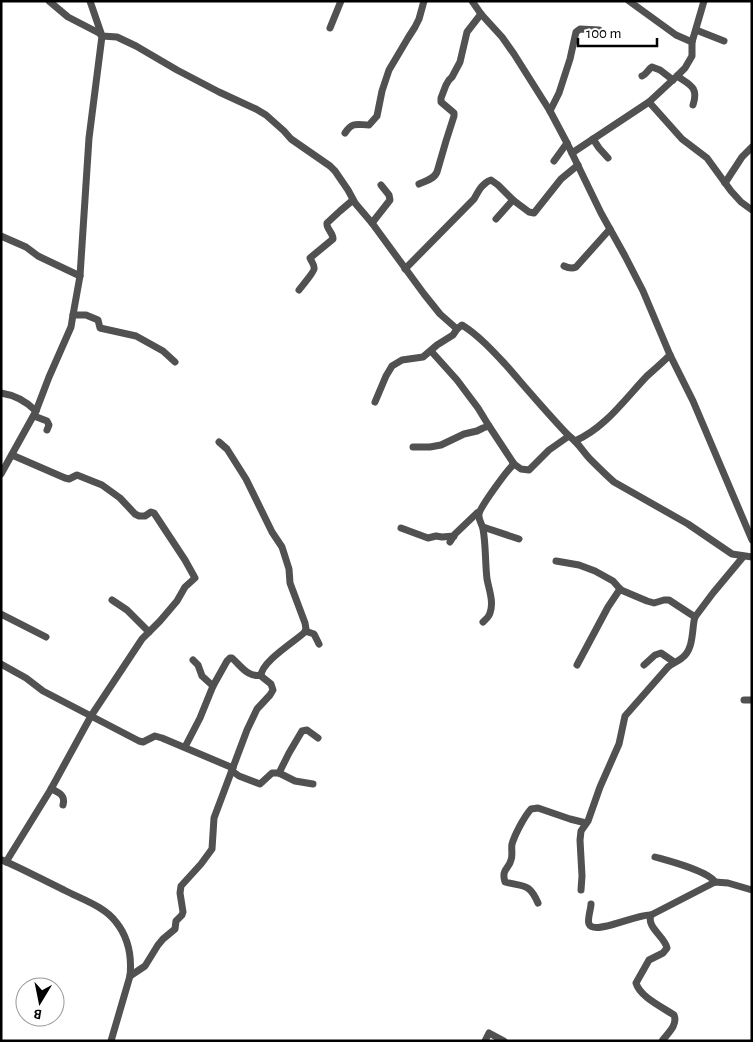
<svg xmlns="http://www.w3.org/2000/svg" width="753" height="1042" font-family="'Alegreya Sans',sans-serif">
	<rect width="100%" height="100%" fill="#fff"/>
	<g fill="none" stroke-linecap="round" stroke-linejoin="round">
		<g stroke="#515151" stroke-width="7">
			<path d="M49 1 68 17 99 33 102 36 117 37 136 46 177 70 219 92 256 109 266 115 284 131 291 139 330 166 335 171 348 190 355 203 372 223 424 294 440 314 457 329 462 325C478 335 492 350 505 364 526 388 547 413 569 436 578 442 583 452 591 460 598 467 606 475 614 482L688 524 732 554 752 557"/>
			<path d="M472 1 481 14 502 37 514 54 550 111 567 143 601 213 625 256 643 291 670 355 693 401 752 540"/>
			<path d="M629 1 676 35 692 42"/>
			<path d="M330 28 341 1"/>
			<path d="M696 30 724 41"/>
			<path d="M642 76C647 74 648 69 652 67L660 70 673 80"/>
			<path d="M677 76C690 85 699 87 693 105"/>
			<path d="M649 102 682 139 707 158 731 191 741 202 752 210"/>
			<path d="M550 111 559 93 570 59 576 32 580 29 599 30"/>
			<path d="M345 133C353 121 358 125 369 125L377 116 382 91 389 70 408 38 415 27 419 19 424 1"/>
			<path d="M593 139 599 148 608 158"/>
			<path d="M572 153 649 102 677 76 685 68 692 56V42L704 1"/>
			<path d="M554 161 567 143"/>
			<path d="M725 183 742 157 752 147"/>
			<path d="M419 184C426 181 434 179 437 172L446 141 454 116V113L441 102V98L446 85 449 80 452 77 460 62 467 32 481 14"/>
			<path d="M513 200 529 212 534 213 561 179 578 165"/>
			<path d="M372 223 390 200 389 195 381 185"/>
			<path d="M1 236 26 247 38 256 80 276"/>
			<path d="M564 266C568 268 572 269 576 267L610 229"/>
			<path d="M405 269 474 199C478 192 482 183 491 180L498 185 513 200 496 219"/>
			<path d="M299 290C302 286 314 272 314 269 315 265 311 261 310 258L333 239C333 232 326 229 327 223L340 211 353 200"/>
			<path d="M73 315H86L98 320 100 328 136 336 163 351 175 362"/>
			<path d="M431 351 457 380 478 408 489 426 514 464 521 469 529 470 549 450 569 436"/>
			<path d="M1 393C14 395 27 402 36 411"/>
			<path d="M375 402 386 376 392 366 402 360 423 357 437 345 453 335 457 329"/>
			<path d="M34 416 47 421 49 425 47 430"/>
			<path d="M575 441C605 428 625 399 647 376 655 369 663 362 670 355"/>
			<path d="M413 447H430L441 445 464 434 477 431 483 428 489 426"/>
			<path d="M1 474 36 411 49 377 71 327 73 315 80 276 89 138 102 36 90 1"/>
			<path d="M483 527 519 539"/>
			<path d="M401 528 428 538 436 536 442 537 454 536"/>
			<path d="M450 542 455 534 477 513 479 512"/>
			<path d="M556 561 579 565 595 571 613 581 621 590 647 601 654 603 664 600H669L695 617"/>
			<path d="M112 600 127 610 149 632"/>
			<path d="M1 614 46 637"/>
			<path d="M483 622C486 619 489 617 490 613 494 602 489 590 487 579 485 562 486 545 483 529 482 524 478 519 479 514 480 507 508 469 514 464"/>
			<path d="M305 631 314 634 319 644"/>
			<path d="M1 664 26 678 43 691 139 741 143 742 155 736 162 738 233 768"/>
			<path d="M577 665 608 607 620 589"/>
			<path d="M644 665 655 655 661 653 674 662"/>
			<path d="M213 686 227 661 230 658H232C241 666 248 678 261 675"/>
			<path d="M744 700H752"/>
			<path d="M185 747 200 718 213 686 202 676 198 665 193 660"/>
			<path d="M232 771 239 776 260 784 272 773H279L289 753 302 731 307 730 318 738"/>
			<path d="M279 773 295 781 313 784"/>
			<path d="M51 789C58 792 66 795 63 805"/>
			<path d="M655 857C669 861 708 871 715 882"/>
			<path d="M2 860C23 869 43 880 64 890 81 899 104 906 116 922 128 937 132 956 130 976L111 1041"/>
			<path d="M6 862 51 789 91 716 142 639 160 621 177 601 185 587 195 578 185 560 154 513 151 512 145 516H139L135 514 120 498 102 485 77 475 69 479 65 478 12 455"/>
			<path d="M581 890 582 876 580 840 581 831 588 821 600 787 619 744 625 716 668 667C673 663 677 662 682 658 693 650 692 633 694 621L695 617 713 593 743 557"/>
			<path d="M538 903C529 882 523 887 505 882 501 869 509 869 511 860 513 855 511 849 512 844 515 834 524 817 531 809L538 808 570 819 586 823"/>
			<path d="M591 904C591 909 587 919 589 924 594 936 638 913 651 915"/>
			<path d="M130 976 145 966 158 945 163 939 175 929 176 921 182 915 183 912 180 893 181 886 201 864 212 849 214 818 247 730 257 709 270 695 273 690 271 684 261 676C261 662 294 642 305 632L306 629 305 623 290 583 289 569 282 547 272 532 246 479 227 449 219 442"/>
			<path d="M485 1041 489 1033 504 1041"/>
			<path d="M662 1041C668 1033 678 1025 674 1015 662 1007 640 997 636 983L649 960 663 953 667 948C665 937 646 927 651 915L715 882 728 883 752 890"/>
		</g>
	</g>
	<rect width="753" height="1042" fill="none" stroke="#000000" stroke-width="5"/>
	<g transform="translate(40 1002) rotate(190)"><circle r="24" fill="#ffffff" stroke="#999999"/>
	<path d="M0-4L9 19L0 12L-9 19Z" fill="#000000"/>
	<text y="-8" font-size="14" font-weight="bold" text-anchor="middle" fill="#000000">B</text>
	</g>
	<path d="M578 38v8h79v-8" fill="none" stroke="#000000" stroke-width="2.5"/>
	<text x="586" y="38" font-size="15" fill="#000000" stroke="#ffffff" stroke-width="4" paint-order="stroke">100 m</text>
</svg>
